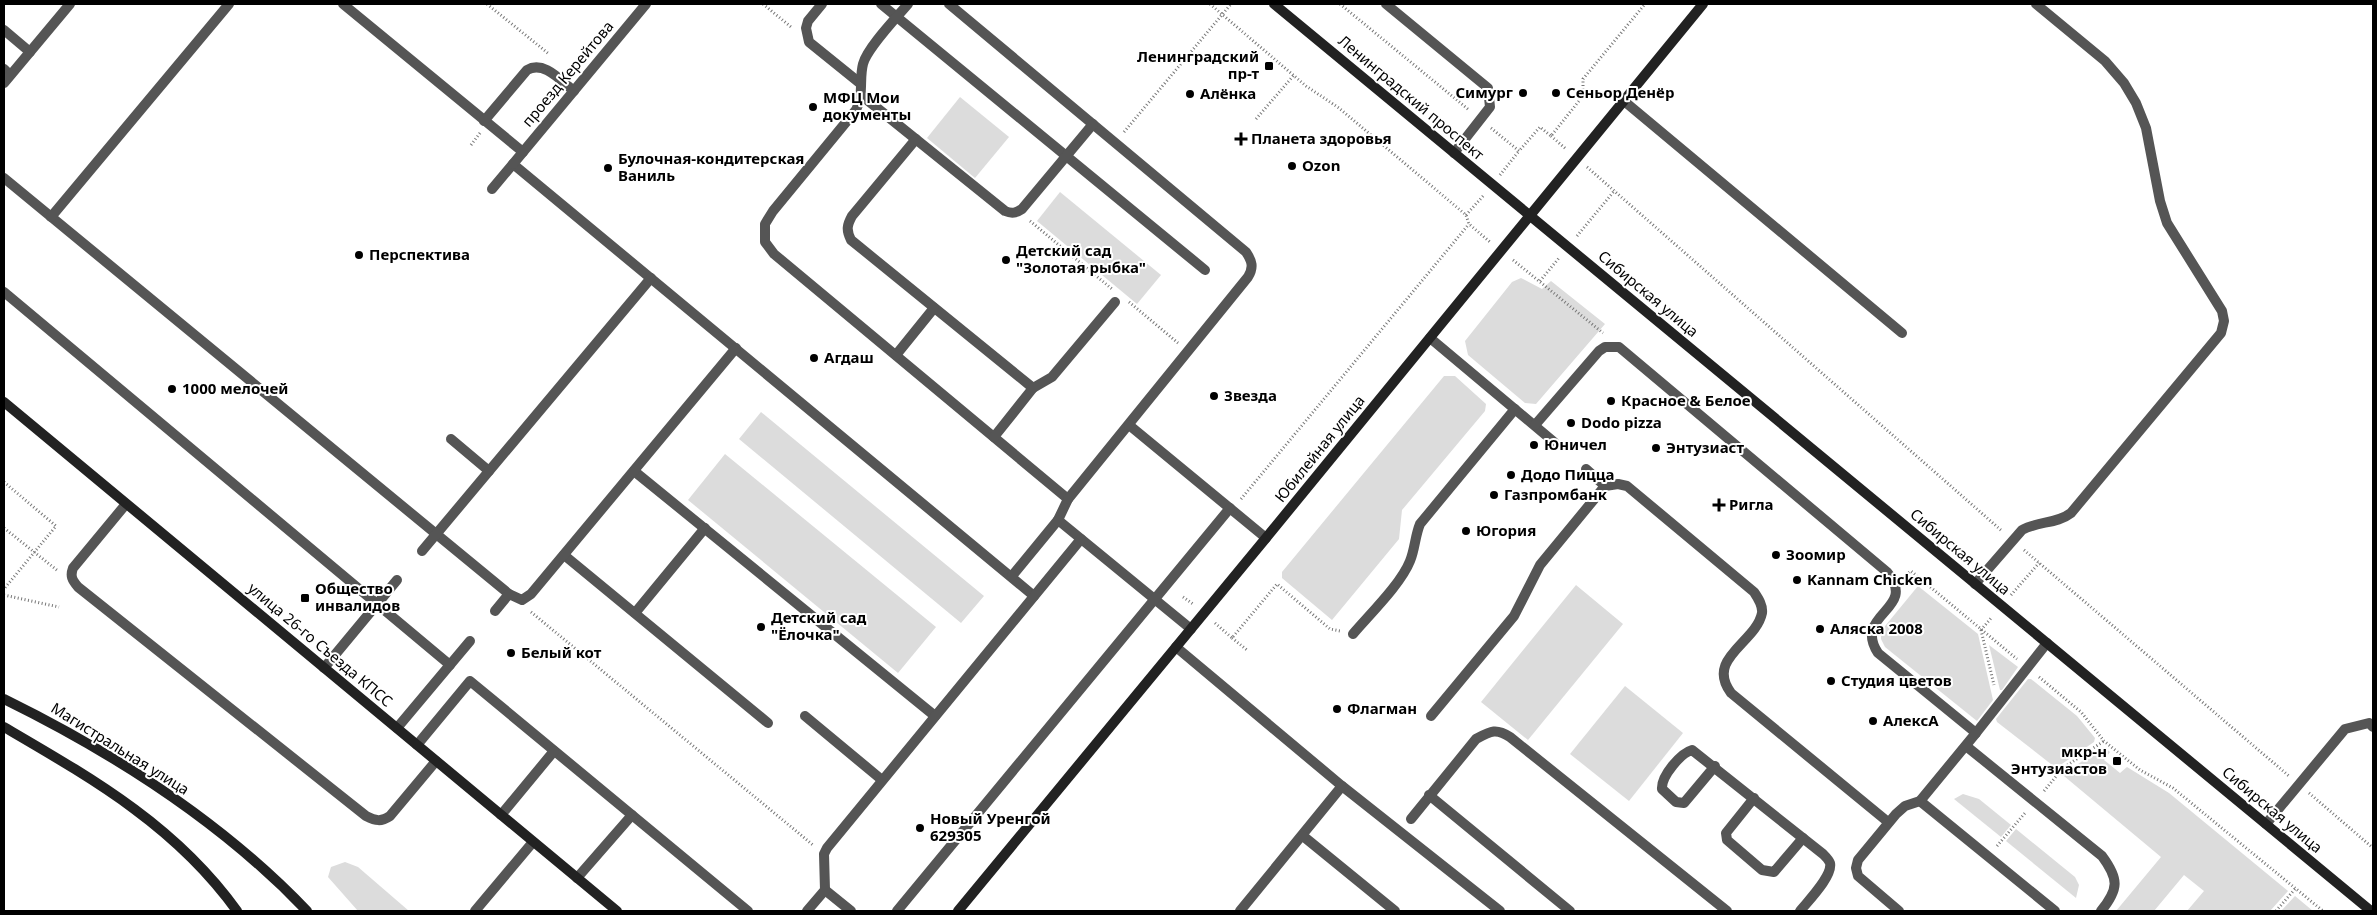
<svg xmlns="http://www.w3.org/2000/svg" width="2377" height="915" font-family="'Noto Sans',sans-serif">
	<rect width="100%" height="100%" fill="#fff"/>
	<g fill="#dcdcdc">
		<path d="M960 97 1009 137 975 178 927 138Z"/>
		<path d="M1060 192 1161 275 1137 304 1037 221Z"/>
		<path d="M1521 278 1542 289 1551 281 1605 324 1536 404 1525 403 1468 355 1465 341 1512 282Z"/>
		<path d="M1444 376H1455L1486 404 1485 411 1402 510 1399 539 1332 620 1282 578V572Z"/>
		<path d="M761 412 984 596 961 623 739 439Z"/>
		<path d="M725 454 936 627 898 673 688 500Z"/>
		<path d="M1576 585 1623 624 1528 740 1481 702Z"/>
		<path d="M1918 586 1978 634 1993 700 1977 721 1885 647 1881 639V631Z"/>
		<path d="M1989 645 2018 667 2002 690H2000Z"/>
		<path d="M2028 679H2031L2077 716 2095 738 2094 742 2056 768 1997 722 1996 719Z"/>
		<path d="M1625 686 1683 733 1629 801 1570 754Z"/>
		<path d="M2102 748H2105L2110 752 2104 760 2120 773 2127 767 2169 793 2288 891 2270 911H2187L2204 891 2184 875 2154 911H2116L2161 857 2064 776 2066 772Z"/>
		<path d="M1963 794 1979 799 2011 825 2001 837 1954 799Z"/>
		<path d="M2016 829 2075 877 2079 885 2076 898 2006 841Z"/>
		<path d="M345 862 358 867 409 911H358L328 877 331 867Z"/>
		<path d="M2295 896 2313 911H2281Z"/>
	</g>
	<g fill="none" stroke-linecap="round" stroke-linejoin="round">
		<g stroke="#777" stroke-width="3" stroke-dasharray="1 2.5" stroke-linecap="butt">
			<path d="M487 4 549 54"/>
			<path d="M763 4 791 27"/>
			<path d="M1210 4 1306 86 1339 108 1466 215 1469 224 1490 242"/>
			<path d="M1340 4 1469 110"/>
			<path d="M1256 119 1294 75"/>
			<path d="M1491 128 1519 151 1540 127 1551 136 1583 96V79L1645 4"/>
			<path d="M1124 132 1231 4"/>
			<path d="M1551 136 1566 149"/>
			<path d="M471 145 480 133"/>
			<path d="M1587 167 2002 531"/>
			<path d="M1500 175 1519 151"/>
			<path d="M1466 215 1484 195"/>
			<path d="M1030 221 1112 289"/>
			<path d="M1577 236 1615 190"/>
			<path d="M1513 260 1603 333"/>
			<path d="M1540 281 1559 258"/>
			<path d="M1129 302 1178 343"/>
			<path d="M4 482 56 526 4 589"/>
			<path d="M1241 499 1469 224"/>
			<path d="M4 528 58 571"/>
			<path d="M2024 550 2289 776"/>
			<path d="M1906 575 1911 571 2017 659"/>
			<path d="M4 595 59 607"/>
			<path d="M2011 595 2039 563"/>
			<path d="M1183 597 1193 604"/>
			<path d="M531 612 813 845"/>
			<path d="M1215 623 1232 638 1277 584 1330 629 1340 631"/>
			<path d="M1981 630 1992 617"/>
			<path d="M1981 630 1994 685"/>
			<path d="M1232 638 1247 650"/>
			<path d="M2039 677 2081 712 2104 741 2140 770 2173 788 2323 911"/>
			<path d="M2044 791 2063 768 2104 741"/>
			<path d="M2309 793 2373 848"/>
			<path d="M1997 846 2025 813"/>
			<path d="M2276 911 2295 889"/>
		</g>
		<g stroke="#555" stroke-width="10">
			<path d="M343 4 523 152"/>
			<path d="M822 4 808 21 806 28 809 42 861 84"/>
			<path d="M881 4 1205 270"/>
			<path d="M908 4C897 17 867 48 863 64 859 79 864 95 856 110L773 211 765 224V242L774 254 1068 499 1058 520 1191 629"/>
			<path d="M949 4 1246 252C1252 261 1254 267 1248 277L1068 499"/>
			<path d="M1386 4 1488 88 1490 107 1454 153"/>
			<path d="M4 30 30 52"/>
			<path d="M4 69 10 75"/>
			<path d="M861 95 1005 211C1012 214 1016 213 1022 209L1093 124"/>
			<path d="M1624 101 1902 333"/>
			<path d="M484 121 527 70C544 60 561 81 574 91"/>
			<path d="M916 139 852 216C847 225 846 230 851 240L1033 388"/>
			<path d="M4 178 509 594"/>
			<path d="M492 189 513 164 1034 596"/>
			<path d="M51 217 229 4"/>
			<path d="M4 292 450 665"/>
			<path d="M1430 338 1554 442"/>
			<path d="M896 355 934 308"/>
			<path d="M1129 425 1266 538"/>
			<path d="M1535 425 1599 351 1605 347H1619L1887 572C1919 610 1852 613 1878 653L1976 733 2047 643"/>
			<path d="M994 437 1033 388 1052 377 1115 302"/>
			<path d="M451 439 489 471"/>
			<path d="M1586 469 1605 486"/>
			<path d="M634 471 935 716"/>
			<path d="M126 504 73 568C70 576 72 580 78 587L366 816C376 821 381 822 390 816L436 761"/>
			<path d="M422 551 651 278"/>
			<path d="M564 555 768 723"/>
			<path d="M1012 576 1058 520"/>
			<path d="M1975 584 2022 530C2038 521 2057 524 2071 513L2221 333 2224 321 2222 311 2167 223 2160 201 2146 128 2136 103 2124 83 2105 61 2036 4"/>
			<path d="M495 611 509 594 522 600 531 594 736 348"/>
			<path d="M635 613 705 528"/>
			<path d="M1353 634C1369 615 1401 584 1410 561 1415 549 1415 536 1420 524L1515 409"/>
			<path d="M1176 647 1342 786 1240 911"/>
			<path d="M324 668 397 580"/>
			<path d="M805 716 882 780"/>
			<path d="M1431 716 1514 616 1540 565 1605 486 1618 484 1627 486 1754 592C1758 598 1763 605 1762 613 1756 643 1705 658 1731 693L1888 822"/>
			<path d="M397 728 470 641"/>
			<path d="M417 745 470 681 748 911"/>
			<path d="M1966 746 2102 856C2119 879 2119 889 2101 911"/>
			<path d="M1715 766 1684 803 1676 802 1662 789C1661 776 1681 753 1692 750L1823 854C1826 857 1829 860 1830 863 1833 876 1808 901 1800 911"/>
			<path d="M1342 786 1500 911"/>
			<path d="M1429 795 1570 911"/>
			<path d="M1754 798 1726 833 1727 840 1762 870 1774 872 1803 838"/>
			<path d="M1920 801 2055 911"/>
			<path d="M501 815 554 751"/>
			<path d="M1411 819 1476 739C1491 731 1496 728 1510 737L1727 911"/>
			<path d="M2266 824 2345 729 2369 723 2373 727"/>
			<path d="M1303 836 1395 911"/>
			<path d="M577 878 632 815"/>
			<path d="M825 890 851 911"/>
			<path d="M475 911 533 842"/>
			<path d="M807 911 825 890 824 854 827 848 1081 539"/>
			<path d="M897 911 1230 508"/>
			<path d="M1899 911 1858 876 1856 868 1858 860 1896 814 1905 806 1920 801 1976 733"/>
		</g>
		<g stroke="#555" stroke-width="10">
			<path d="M4 83 70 4"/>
			<path d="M513 164 646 4"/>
		</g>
		<g stroke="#222" stroke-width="10">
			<path d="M1274 4 2371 911"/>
			<path d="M4 402 617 911"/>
			<path d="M4 699C114 753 222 822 307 911"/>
			<path d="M4 727C93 779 176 826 237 911"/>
			<path d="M958 911 1266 538 1703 4"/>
		</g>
	</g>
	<g fill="#000" stroke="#fff" stroke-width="2">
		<rect x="1264" y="61" width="10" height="10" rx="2.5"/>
		<circle cx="1523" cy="93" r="5"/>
		<circle cx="1556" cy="93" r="5"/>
		<circle cx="1190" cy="94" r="5"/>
		<circle cx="813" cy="107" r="5"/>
		<path d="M1238.5 131.5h5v5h5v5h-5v5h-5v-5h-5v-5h5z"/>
		<circle cx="1292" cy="166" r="5"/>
		<circle cx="608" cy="168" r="5"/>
		<circle cx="359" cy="255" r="5"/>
		<circle cx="1006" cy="260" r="5"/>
		<circle cx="814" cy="358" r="5"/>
		<circle cx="172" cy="389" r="5"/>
		<circle cx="1214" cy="396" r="5"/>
		<circle cx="1611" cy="401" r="5"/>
		<circle cx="1571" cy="423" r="5"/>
		<circle cx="1534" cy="445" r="5"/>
		<circle cx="1656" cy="448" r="5"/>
		<circle cx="1511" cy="475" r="5"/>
		<circle cx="1494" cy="495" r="5"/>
		<path d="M1716.5 497.5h5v5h5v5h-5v5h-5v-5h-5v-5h5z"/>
		<circle cx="1466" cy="531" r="5"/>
		<circle cx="1776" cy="555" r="5"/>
		<circle cx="1797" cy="580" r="5"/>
		<rect x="300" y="593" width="10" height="10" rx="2.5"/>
		<circle cx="761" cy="627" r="5"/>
		<circle cx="1820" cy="629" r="5"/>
		<circle cx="511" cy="653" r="5"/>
		<circle cx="1831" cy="681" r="5"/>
		<circle cx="1337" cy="709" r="5"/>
		<circle cx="1873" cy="721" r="5"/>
		<rect x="2112" y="756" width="10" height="10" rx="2.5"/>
		<circle cx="920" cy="828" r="5"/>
	</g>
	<g text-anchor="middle" stroke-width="4" stroke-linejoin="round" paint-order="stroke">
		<g font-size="15" font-weight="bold" fill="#000" stroke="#fff" text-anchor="start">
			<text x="1259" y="62" text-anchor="end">Ленинградский<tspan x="1259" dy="17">пр-т</tspan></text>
			<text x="1513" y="98" text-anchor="end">Симург</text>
			<text x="1566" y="98">Сеньор Денёр</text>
			<text x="1200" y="99">Алёнка</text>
			<text x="823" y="103">МФЦ Мои<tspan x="823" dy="17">документы</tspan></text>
			<text x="1251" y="144">Планета здоровья</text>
			<text x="618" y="164">Булочная-кондитерская<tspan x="618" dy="17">Ваниль</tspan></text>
			<text x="1302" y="171">Ozon</text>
			<text x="1016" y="256">Детский сад<tspan x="1016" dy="17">"Золотая рыбка"</tspan></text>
			<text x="369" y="260">Перспектива</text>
			<text x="824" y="363">Агдаш</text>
			<text x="182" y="394">1000 мелочей</text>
			<text x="1224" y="401">Звезда</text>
			<text x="1621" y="406">Красное &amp; Белое</text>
			<text x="1581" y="428">Dodo pizza</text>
			<text x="1544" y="450">Юничел</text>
			<text x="1666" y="453">Энтузиаст</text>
			<text x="1521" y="480">Додо Пицца</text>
			<text x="1504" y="500">Газпромбанк</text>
			<text x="1729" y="510">Ригла</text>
			<text x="1476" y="536">Югория</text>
			<text x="1786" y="560">Зоомир</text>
			<text x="1807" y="585">Kannam Chicken</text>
			<text x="315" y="594">Общество<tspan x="315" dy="17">инвалидов</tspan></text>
			<text x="771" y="623">Детский сад<tspan x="771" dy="17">"Ёлочка"</tspan></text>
			<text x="1830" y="634">Аляска 2008</text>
			<text x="521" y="658">Белый кот</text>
			<text x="1841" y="686">Студия цветов</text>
			<text x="1347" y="714">Флагман</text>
			<text x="1883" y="726">АлексА</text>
			<text x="2107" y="757" text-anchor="end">мкр-н<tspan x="2107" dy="17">Энтузиастов</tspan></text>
			<text x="930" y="824">Новый Уренгой<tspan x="930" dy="17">629305</tspan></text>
		</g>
		<g font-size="15" fill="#000" stroke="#fff">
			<text transform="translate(568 74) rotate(-50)" y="5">проезд Керейтова</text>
			<text transform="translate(1411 98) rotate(40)" y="5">Ленинградский проспект</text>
			<text transform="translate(1648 294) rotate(40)" y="5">Сибирская улица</text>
			<text transform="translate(1320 449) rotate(-51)" y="5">Юбилейная улица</text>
			<text transform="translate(1960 552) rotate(40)" y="5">Сибирская улица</text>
			<text transform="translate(320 645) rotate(40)" y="5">улица 26-го Съезда КПСС</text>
			<text transform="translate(120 749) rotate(32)" y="5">Магистральная улица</text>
			<text transform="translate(2272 810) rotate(40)" y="5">Сибирская улица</text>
		</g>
	</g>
	<rect width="2377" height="915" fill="none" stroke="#000000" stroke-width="10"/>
</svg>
